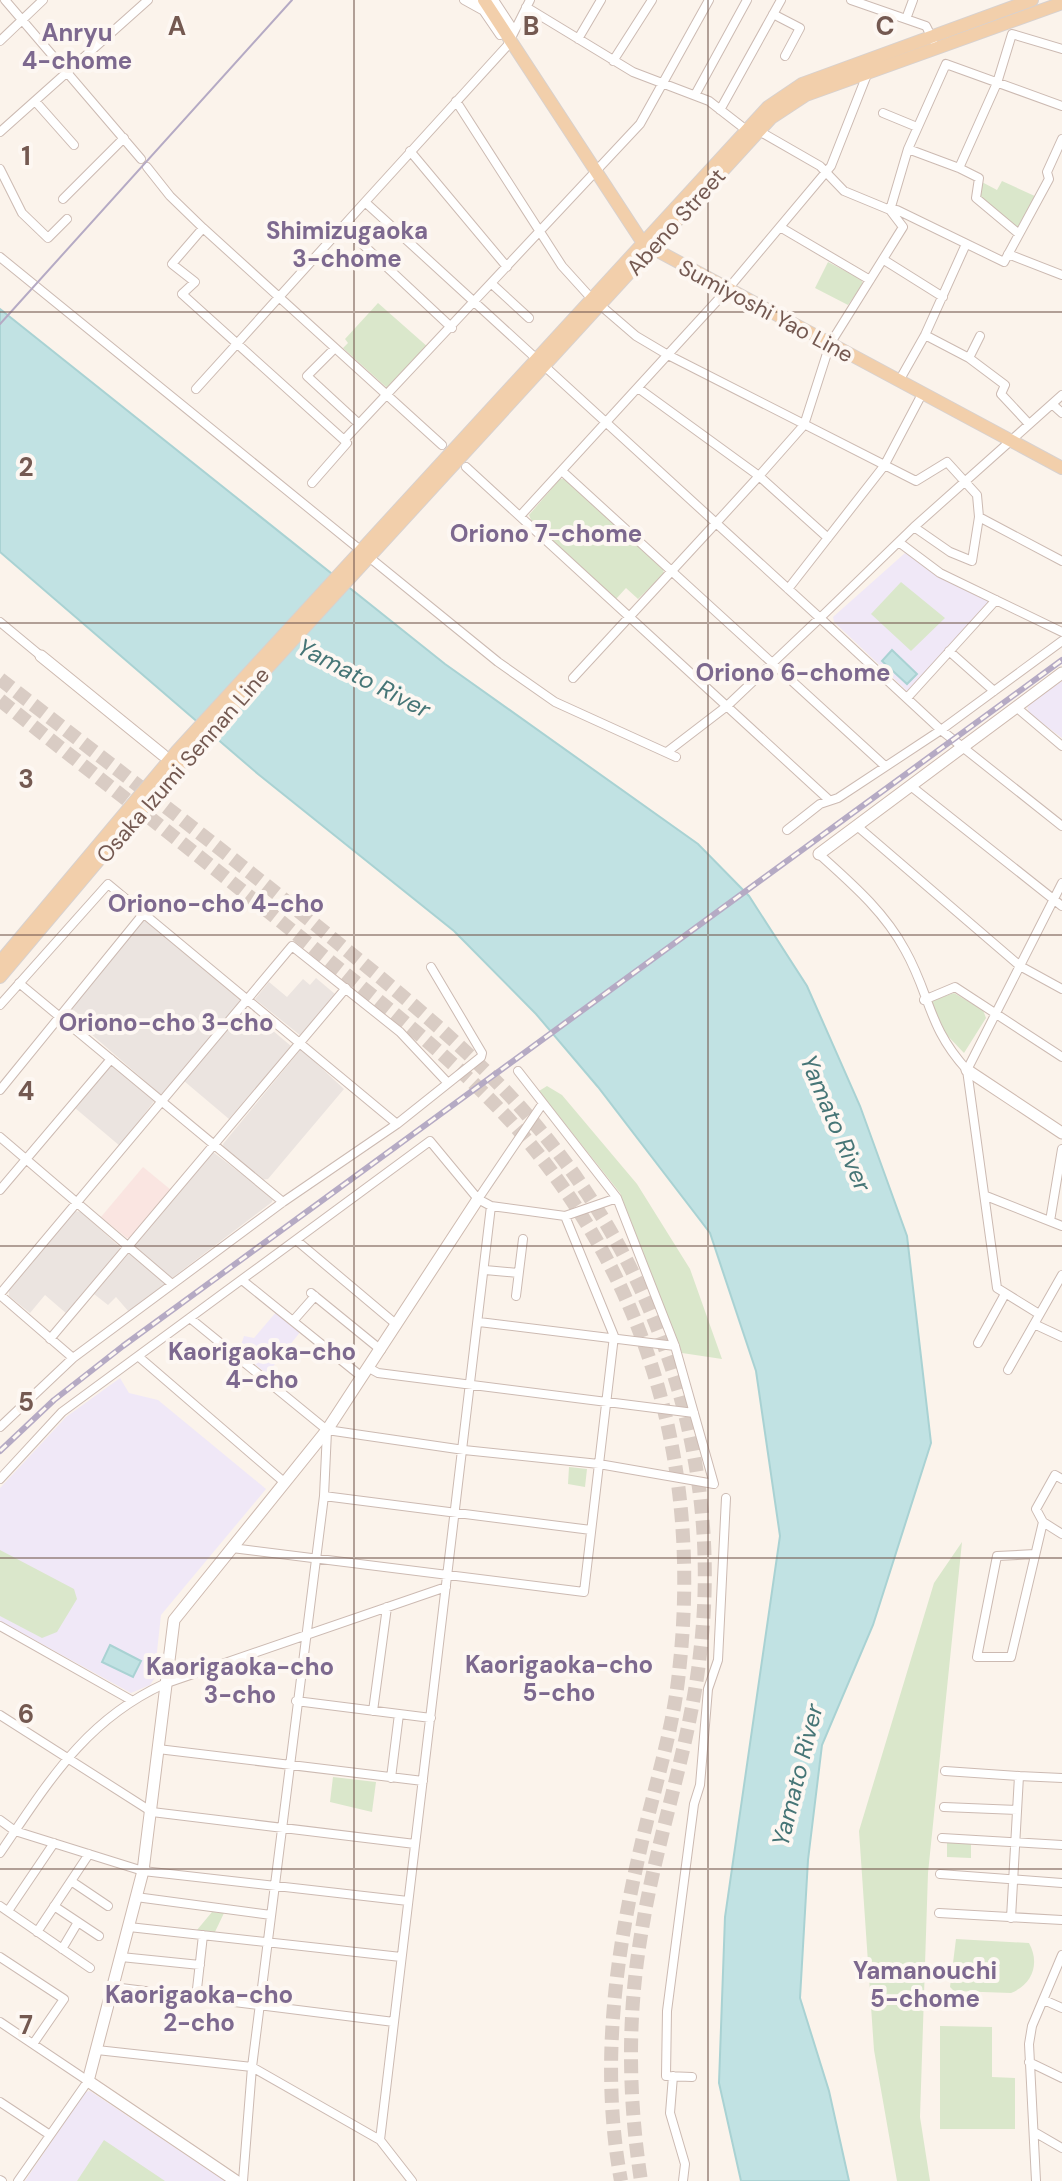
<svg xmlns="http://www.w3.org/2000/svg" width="1062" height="2181" font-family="'DM Sans',sans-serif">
<rect width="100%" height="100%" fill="#fbf3eb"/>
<path fill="#fae5e1" d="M143 1167 171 1190 131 1238H127L101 1217Z"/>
<path fill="#ebe4e0" d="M144 920 242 1002 165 1093 160 1094 67 1013Z
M316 978 335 994 301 1036 255 999 269 982 287 997 303 979 310 985Z
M246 1008 291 1046 229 1119 184 1081Z
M301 1049 344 1089 268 1179 261 1180 224 1150 223 1144Z
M113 1064 155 1100 120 1146 75 1108Z
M213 1152 273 1198 272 1202 172 1278 135 1248V1243Z
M75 1211 81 1212 121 1248 67 1314 45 1295 30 1313 9 1296V1291Z
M130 1252 166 1283 129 1312 116 1297 108 1305 94 1294Z"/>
<path fill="#f0e8f7" d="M905 553 936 574 988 600 989 604 907 691 834 622 833 617Z
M1062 681V738L1029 713 1027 705Z
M277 1311 301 1331 267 1374 239 1351 244 1336 254 1338Z
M120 1378 129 1393 158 1400 266 1489 161 1615 154 1679 150 1685 131 1693 0 1621V1488L66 1417Z
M90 2091 225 2181H25L85 2092Z"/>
<path fill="#dae7cb" d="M980 181 997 190 1002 181 1037 197 1020 231 980 200Z
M828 262 861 279 863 284 848 305 815 288Z
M378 303 429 348 394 386 386 387 343 348 348 343 345 339Z
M560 479H565L663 569 664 574 638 599 626 588 616 599 531 520 529 515Z
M901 582 945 618 911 651 871 614Z
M954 993 983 1010 986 1018 964 1053 942 1030 931 1001Z
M547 1086 562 1095 637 1184 690 1269 722 1359 682 1353 620 1193 539 1091Z
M569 1467 587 1469 585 1487 568 1484Z
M962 1542 928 1873 920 2117 930 2181H897L874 2050 859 1831 934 1583Z
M0 1550 74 1589 77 1599 57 1632 42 1638 0 1616Z
M333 1777 376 1782 372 1812 330 1802Z
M947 1842 971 1843V1858L947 1857Z
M212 1912 224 1913 214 1934 197 1930Z
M956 1939 1029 1943C1040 1963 1033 1984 1011 1993L954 1991 950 1987Z
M940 2026 992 2027V2077L1015 2078V2129H940Z
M104 2140 165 2181H77Z"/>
<path fill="#c1e2e3" stroke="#a9d2d3" stroke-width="2" d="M0 309 445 664 698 844 749 896 807 986 860 1106 907 1236 931 1443 873 1625 822 1745 808 1860 800 1998 829 2091 849 2181H741L719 2083 725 1917 780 1536 756 1371 710 1233 598 1087 536 1014 454 931 258 774 0 552Z
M892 650 917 674 907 684 882 661Z
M110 1645 141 1661 133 1677 102 1662Z"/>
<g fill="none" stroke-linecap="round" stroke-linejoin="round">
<path stroke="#d9ccc4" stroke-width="14" stroke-dasharray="14 7" stroke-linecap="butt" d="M0 679C107 762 216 844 322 930 387 983 454 1036 512 1098 651 1248 725 1449 700 1654 690 1747 657 1836 642 1929 627 2014 628 2096 641 2181
M0 700C105 783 211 865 315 949 383 1005 456 1060 515 1126 650 1281 702 1469 679 1672 673 1731 654 1788 641 1846 615 1957 600 2067 621 2181"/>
<defs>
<path id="street" d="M5 0 141 159
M464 0 482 10
M476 0 500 35
M494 0 513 29
M530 0 507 46 365 202 716 523 759 476 828 538
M851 0 926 26 933 40
M526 7 633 72 709 101 745 129
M773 14 800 28 785 56
M906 19 913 0
M578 39 601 0
M0 41 43 0
M613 61 652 0
M695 95 747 0
M35 101 74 145
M456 101 562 266 591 298
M720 110 781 0
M883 113 917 127
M759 131 820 166 844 191 890 210 908 149 959 168 997 83 1012 34 1062 49
M0 132 148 0
M908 149 946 64 1062 106
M410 151 507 267
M147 167 170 196 203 228 442 445
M959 168 979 178 976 198 1019 234
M0 169 22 213 48 238 67 219
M63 199 124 138
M343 226 452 328
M780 227 870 280
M203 228 172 264 195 282 182 294 344 440
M1008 254 1062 275
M0 257 498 662 555 702 676 757
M884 260 943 297
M492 284 529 318
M600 305 636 336 668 355 916 481 947 462 977 495 979 517 1062 561
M925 335 969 358 1005 385 1001 394 1029 424
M335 348 307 376 359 424
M969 358 980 336
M899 381 925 335 966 244
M638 388 759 476 804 425 830 344 903 227 890 210H897L1004 262 1049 179 1047 172 1062 139
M196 389 365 202
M1052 404 1062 413
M466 467 829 800
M563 472 885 766
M312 483 347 443 344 440 640 124 709 0
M520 516 727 290 831 166 868 72
M914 527 950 552 972 561 979 517
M900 543 940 573 1062 632
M788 589 884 466 922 394
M0 622 41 656
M949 651 994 691
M573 678 716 523 820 618 914 527 1062 395
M907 698 996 600
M1016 707 1062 746
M667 752 727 706 820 618 941 730 1062 826
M912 787 1062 906
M857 826 1020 966 1062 989
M787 830 820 804 838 798 941 730 1062 641
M819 854C851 883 884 911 905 950 931 996 927 1026 967 1070
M19 983 283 1202
M924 1000 955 987 1062 1057
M0 1005 108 884 397 1124
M0 1090 144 913
M0 1137 172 1284
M0 1190 111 1059
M986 1196 1062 1226
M478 1199 543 1103
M565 1216 617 1198
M1050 1221 1062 1149
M296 1240 397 1325
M485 1270 518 1273
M242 1280 362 1377
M311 1293 381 1350
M0 1294 292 946 400 1032 446 1081
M0 1295 73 1358
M516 1296 523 1239
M1039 1314 997 1288 967 1070 1062 883
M191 1319 327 1430 464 1450 599 1464 714 1484 675 1346 617 1198 518 1071
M293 1321 315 1296
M479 1322 675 1346
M1034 1324 1062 1337
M50 1339 346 988
M978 1343 1005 1294
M139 1357 284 1482
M369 1368 378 1373 694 1413
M1008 1370 1062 1275
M0 1427 73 1358 283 1202 397 1124 481 1057 482 1053 431 967
M0 1479 62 1412 430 1141 478 1199 491 1206 565 1216 614 1336 584 1592 232 1548
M324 1496 591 1530
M1043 1522 1036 1509 1055 1475 1062 1479
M1035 1554 997 1556 977 1657H1011L1043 1522 1062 1534
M0 1626 131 1700
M296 1701 431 1718
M373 1711 387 1607
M0 1715 152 1812 415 1844
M158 1749 423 1781
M945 1771 1019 1776
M391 1778 399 1714
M944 1807 1017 1810
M0 1820 15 1831 143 1871 408 1901
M942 1838 1062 1845
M0 1853C48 1783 84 1721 164 1684L446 1587
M940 1874 1062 1883
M71 1881 108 1906
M136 1897 271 1915
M0 1906 90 1968
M54 1906 99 1936
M8 1911 54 1843
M939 1913 1062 1920
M1011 1918 1019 1776 1062 1778
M129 1927 401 1957
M37 1932 89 1854
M62 1949 78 1922
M0 1957 64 1999 33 2044
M121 1957 200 1965
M113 1987 394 2022
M196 1998 203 1935
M1044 2000 1062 2008
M0 2022 88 2081 18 2181
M97 2050 252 2067 380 2140 412 2181
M1029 2062 1062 2078
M673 2076 670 2113 685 2164 683 2181
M692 2077 666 2076 667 2011 694 1804 700 1785 708 1689 718 1660 726 1498
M0 2102 50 2135
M1036 2133 1062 2148
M380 2140 491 1206
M0 2180 2 2181
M243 2181 252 2067 324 1496 327 1431
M1036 2181 1029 2044 1032 2026 1062 1955"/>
<path id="secondary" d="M41 656 163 755
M819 854 1062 673
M967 1070 1062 1133
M236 2181 88 2081 143 1871 174 1620 327 1430 478 1199"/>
<path id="primary" d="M484 0 643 243 1062 468
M0 962 177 751 768 107 802 84 1032 0
M0 977 185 758 771 118 806 95 1062 3"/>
</defs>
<use href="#street" stroke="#ccbab2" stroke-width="10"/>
<use href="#secondary" stroke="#cebab0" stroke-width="13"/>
<use href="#primary" stroke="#d8d1ce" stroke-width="14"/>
<use href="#street" stroke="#fff" stroke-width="8"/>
<use href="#secondary" stroke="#fff" stroke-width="11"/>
<use href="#primary" stroke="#f2cfab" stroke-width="12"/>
<path stroke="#b5aac4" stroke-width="2" d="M0 324 292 0"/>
<defs>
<path id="rail" d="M0 1451 54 1400 123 1346 1062 660"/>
</defs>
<use href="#rail" stroke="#b5aac4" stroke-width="6"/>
<use href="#rail" stroke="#fdf7f2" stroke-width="3" stroke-dasharray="9" stroke-linecap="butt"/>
</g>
<path fill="none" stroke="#745951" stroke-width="2" stroke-opacity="0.55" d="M354 0V2181M708 0V2181M0 312H1062M0 623H1062M0 935H1062M0 1246H1062M0 1558H1062M0 1869H1062"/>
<g text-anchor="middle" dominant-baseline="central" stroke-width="8" stroke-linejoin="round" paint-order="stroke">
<g font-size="22" fill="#745951" stroke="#fdf7f2">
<text transform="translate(676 222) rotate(-48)">Abeno Street</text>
<text transform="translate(766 311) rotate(28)">Sumiyoshi Yao Line</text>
<text transform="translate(183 765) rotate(-49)">Osaka Izumi Sennan Line</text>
</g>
<g font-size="24" font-weight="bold" fill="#7d698f" stroke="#fdf7f2">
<text x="77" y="32">Anryu<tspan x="77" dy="28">4-chome</tspan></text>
<text x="347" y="230">Shimizugaoka<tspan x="347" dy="28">3-chome</tspan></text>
<text x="546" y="533">Oriono 7-chome</text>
<text x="793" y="672">Oriono 6-chome</text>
<text x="216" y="903">Oriono-cho 4-cho</text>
<text x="166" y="1022">Oriono-cho 3-cho</text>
<text x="262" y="1351">Kaorigaoka-cho<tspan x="262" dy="28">4-cho</tspan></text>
<text x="559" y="1664">Kaorigaoka-cho<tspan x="559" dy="28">5-cho</tspan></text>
<text x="240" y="1666">Kaorigaoka-cho<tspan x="240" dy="28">3-cho</tspan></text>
<text x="925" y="1970">Yamanouchi<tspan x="925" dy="28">5-chome</tspan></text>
<text x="199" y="1994">Kaorigaoka-cho<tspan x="199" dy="28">2-cho</tspan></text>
</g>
<g font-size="24" font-style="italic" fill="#467576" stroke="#fdf7f2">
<text transform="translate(364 678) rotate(27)">Yamato River</text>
<text transform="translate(836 1123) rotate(67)">Yamato River</text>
<text transform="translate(797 1775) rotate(-76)">Yamato River</text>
</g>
</g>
<g font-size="26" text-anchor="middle" font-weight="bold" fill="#745951" stroke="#fdf7f2" stroke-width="8" stroke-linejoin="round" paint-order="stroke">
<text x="177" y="35">A</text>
<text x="531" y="35">B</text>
<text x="885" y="35">C</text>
<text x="26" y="165">1</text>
<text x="26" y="476">2</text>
<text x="26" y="788">3</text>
<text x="26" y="1100">4</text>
<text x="26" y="1411">5</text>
<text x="26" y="1723">6</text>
<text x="26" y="2034">7</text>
</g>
</svg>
